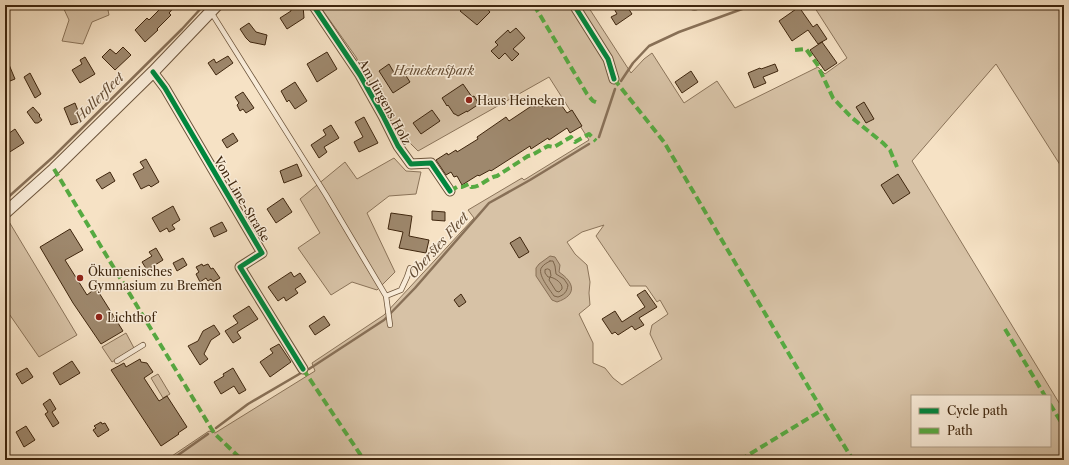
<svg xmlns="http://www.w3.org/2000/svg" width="1069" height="465" font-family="'Libre Caslon Text',serif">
<rect width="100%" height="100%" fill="#f6e2c5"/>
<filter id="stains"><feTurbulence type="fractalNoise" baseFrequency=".005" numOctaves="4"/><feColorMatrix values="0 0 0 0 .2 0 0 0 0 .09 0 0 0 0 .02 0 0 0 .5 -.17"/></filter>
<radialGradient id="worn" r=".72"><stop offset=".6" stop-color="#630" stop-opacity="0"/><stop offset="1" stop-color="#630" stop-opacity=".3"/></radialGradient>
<path fill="#d7c2a6" stroke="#8b745a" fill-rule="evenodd" d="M62 5H107L109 15 92 22 83 44 62 41 69 20Z
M319 5H587L631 73 644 59 652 53 684 103 717 81 735 108 818 67 825 74 847 58 813 5H1064V171L996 64 912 161 1064 411V460H166L209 431 215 433 315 371 312 363 384 315 474 218 468 210 522 178 524 180 589 140 549 77 418 151 395 128 374 93 356 57ZM604 225 596 236 630 286H646L657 302 660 300 668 314 652 325 650 334 662 359 622 385 613 378 605 368 593 363V343L579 314 590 305 589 293 590 282 587 265 575 254 567 242 582 232ZM912 396H1050V446H912Z
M394 158 406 171 421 172 416 194 389 196 367 213 395 272 377 290 352 282 331 295 298 248 320 233 300 199 345 162 357 179Z
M8 220 77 335 39 357 5 308V223Z
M126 333 134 348 112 362 102 347Z
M158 374 170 394 163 398 151 378Z"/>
<path fill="#b8a287" stroke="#887057" d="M550 256 555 257 560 265 559 272C574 282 578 295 557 302L552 300 536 276V268L539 264Z"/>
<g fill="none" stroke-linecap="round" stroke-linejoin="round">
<path stroke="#7c644a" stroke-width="1" d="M550 261H553L555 266 556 274 564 279 568 285C567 292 564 295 558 297L554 296C550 290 536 273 542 267 544 264 547 263 550 261Z
M548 269 550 270 551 276 550 277C555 278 563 283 562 289L559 292 556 291 549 280 550 277H548L545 273V270Z"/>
<path stroke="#887057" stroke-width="2.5" d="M621 81 633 63 649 46 679 32 753 5
M599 137 615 89
M5 200 53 157 182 29 204 5
M309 369 384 320 415 288 489 203 530 180 589 144
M216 428 248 404 301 373
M171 460 208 434"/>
</g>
<path fill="#9e886d" stroke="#3f260e" d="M155 5H176L169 13 171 15 157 29 158 30 145 42 135 30 147 18 149 20 159 10Z
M290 5H303L304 18 287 29 280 18 291 11Z
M466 5 469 7 472 5H484L490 12 477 25 460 11Z
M612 5H626L632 14 616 25 611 17 617 14Z
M799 7 813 27 817 24 827 39 818 44 808 30 792 41 779 21Z
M249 23 256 32 267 35 265 45 250 42 246 38 240 29Z
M516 28 525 38 513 49 519 54 512 61 505 53 499 59 491 51 498 45 495 42 508 30 510 33Z
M822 42 837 63 825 71 810 50Z
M123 47 131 55 115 70 102 57 110 49 116 54Z
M327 52 337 69 317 82 307 64Z
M5 55 15 79 5 83Z
M228 56 233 63 216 75 208 63 214 59 216 63Z
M85 57 95 74 80 83 72 70 82 64 80 60Z
M389 64 396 76 403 71 410 82 393 93 379 71Z
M775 64 778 71 763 77 766 83 754 88 748 73 760 68 761 69Z
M691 71 698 82 682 93 675 82Z
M30 73 41 94 35 98 24 77Z
M295 82 307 101 295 109 289 100 287 102 281 91Z
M463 84 472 97 474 96 479 104 467 112V111L458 116 455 114H454L448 105 447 106 442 98Z
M243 92 254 108 246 113 243 109 240 111 237 105 239 103 235 97Z
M557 99 567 113 572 110 582 126 570 133 567 128 549 140 548 138 531 149 530 146 491 171 490 170 479 176 478 175 462 185 457 176 454 177 451 172 446 175 436 160 447 153 448 155 456 150 457 152 478 139 477 137 506 117 509 121 533 105 534 107 540 103 542 107 552 100 553 101Z
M864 102 874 119 866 123 856 107Z
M75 103 82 121 71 125 64 108Z
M33 107 40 115 39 116 42 120 38 123H35L27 112Z
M432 110 440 121 421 134 413 123Z
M364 117 378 143 359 152 354 142 363 137 355 122Z
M331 125 339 138 324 147 327 152 319 158 311 145 326 135 323 130Z
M15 129 24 143 5 155V136Z
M233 133 238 141 227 148 222 140Z
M146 159 159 182 151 187 149 185 141 189 133 174 144 168 140 162Z
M297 164 302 176 284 183 280 171Z
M110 172 115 181 102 189 96 180Z
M898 174 910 193 893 204 881 185Z
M283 198 292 212 276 223 267 209Z
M173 206 180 220 172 225 175 229 169 232 167 228 160 232 152 218Z
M432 211 445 212V221L432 220Z
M391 213 412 216 409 236 429 240 426 253 399 248 403 232 388 229Z
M222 222 227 231 214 237 210 228Z
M70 229 83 250 65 260 87 295 96 288 123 331 101 344 73 303 40 247Z
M520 237 529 252 519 258 510 243Z
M156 248 163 260 147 270 142 262 152 256 149 252Z
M183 258 187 265 177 271 173 263Z
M202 264 203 266 208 264 211 269 213 268 220 278 213 282 211 279 208 281 206 278 200 282 196 274 199 272 196 267Z
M291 272 294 277 300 273 306 282 295 289 298 293 286 301 284 297 278 301 268 287Z
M645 290 657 307 639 318 644 325 635 330 632 326 618 335 615 332 612 334 602 319 615 311 622 322 645 307 637 295Z
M461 294 466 302 459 307 454 300Z
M249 306 258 319 237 332 241 338 233 343 225 331 238 323 233 316Z
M324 316 330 325 315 335 309 326Z
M214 325 220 334 211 340 204 354 208 359 200 365 188 346 198 341 203 331Z
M279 344 291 362 270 377 260 362 273 353 270 349Z
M140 359 141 362 147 363 153 372 144 378 159 401 167 396 187 427 178 433 179 434 161 446 111 370 124 363 126 367Z
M72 361 80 373 60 385 53 373Z
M27 368 33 377 22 384 16 374Z
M233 368 246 390 239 394 234 386 221 394 214 382 224 376 223 374Z
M50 399 56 409 52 412 59 423 53 427 45 414 48 412 43 404Z
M101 422 102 424 105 423 109 430 98 437 93 430 96 428 94 426Z
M26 426 35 440 24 447 16 432Z"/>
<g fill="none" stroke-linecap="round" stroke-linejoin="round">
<defs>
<path id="service" d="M211 12 326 195 386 296 401 290 407 277 410 268
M386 296 390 325
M117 361 143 345"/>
<path id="minor" d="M313 5 360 75 383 116 398 146 411 164 431 163 450 191
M574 5 608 59 614 79
M694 5H695
M153 72 165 88 262 253 240 267 303 369"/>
<path id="tertiary" d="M5 213 54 169 153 72 217 5"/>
</defs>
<use href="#service" stroke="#6d553c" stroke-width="6"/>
<use href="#minor" stroke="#6d553c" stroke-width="11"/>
<use href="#tertiary" stroke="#6d553c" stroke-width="13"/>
<use href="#service" stroke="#f9ecd9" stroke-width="4.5"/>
<use href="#minor" stroke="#f9ecd9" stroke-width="9"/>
<use href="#tertiary" stroke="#f9ecd9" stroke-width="11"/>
<path stroke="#56aa41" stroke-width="4" stroke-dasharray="8 4" stroke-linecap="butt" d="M534 5 587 94 593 101 598 103
M795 50 806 49 817 64 833 98 851 117 883 143 890 150 897 167
M614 79 664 142 822 410 853 460
M54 169 211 428 215 434 242 460
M450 191 457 187H462L469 184 471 187C480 188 488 177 497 176L528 156 532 155 548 146 554 147 571 137 575 142 589 134 596 141
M1005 329 1045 396
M303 369 364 460
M1050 404 1064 427
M740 460 822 410"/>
<defs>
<path id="cycleway" d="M313 5 360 75 383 116 398 146 411 164 431 163 450 191
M574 5 608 59 614 79
M153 72 165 88 262 253 240 267 303 369"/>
</defs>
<use href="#cycleway" stroke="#f9ecd9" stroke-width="8"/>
<use href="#cycleway" stroke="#00873e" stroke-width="5"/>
</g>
<g fill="#8f2418" stroke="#f9ecd9" stroke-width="1.5">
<circle cx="469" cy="100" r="4"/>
<circle cx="80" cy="278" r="4"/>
<circle cx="99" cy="317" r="4"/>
</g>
<g text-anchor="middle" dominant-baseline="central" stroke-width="3" stroke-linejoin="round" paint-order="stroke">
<g font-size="12" font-style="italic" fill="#654d34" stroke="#f9ecd9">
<text x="434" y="70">Heinekenspark</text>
</g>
<g font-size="12" fill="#3f260e" stroke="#f9ecd9" text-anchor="start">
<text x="477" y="100">Haus Heineken</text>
<text x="88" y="271">Ökumenisches<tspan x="88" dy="14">Gymnasium zu Bremen</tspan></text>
<text x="107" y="317">Lichthof</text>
</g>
<g font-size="12" fill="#3f260e" stroke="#f9ecd9">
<text transform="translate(385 102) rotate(61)">Am Jürgens Holz</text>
<text transform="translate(242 199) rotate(59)">Von-Line-Straße</text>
</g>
<g font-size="13" font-style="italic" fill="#634b32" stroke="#f9ecd9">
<text transform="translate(99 97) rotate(-45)">Hollerfleet</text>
<text transform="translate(438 245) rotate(-48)">Oberstes Fleet</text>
</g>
</g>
<rect width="1069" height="465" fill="none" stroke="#f6e2c5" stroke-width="20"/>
<rect x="6" y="6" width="1057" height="453" fill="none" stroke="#3f260e" stroke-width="2"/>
<rect x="10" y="10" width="1049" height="445" fill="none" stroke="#3f260e"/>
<rect x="911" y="395" width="140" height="52" fill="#f9ecd9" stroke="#af9d88"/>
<rect x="919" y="408" width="20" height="6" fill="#00873e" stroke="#af9d88"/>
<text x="947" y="415" font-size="12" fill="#3f260e">Cycle path</text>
<rect x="919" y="428" width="20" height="6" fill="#56aa41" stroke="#af9d88"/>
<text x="947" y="435" font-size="12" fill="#3f260e">Path</text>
<rect width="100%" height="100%" filter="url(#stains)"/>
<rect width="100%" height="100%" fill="url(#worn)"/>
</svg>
